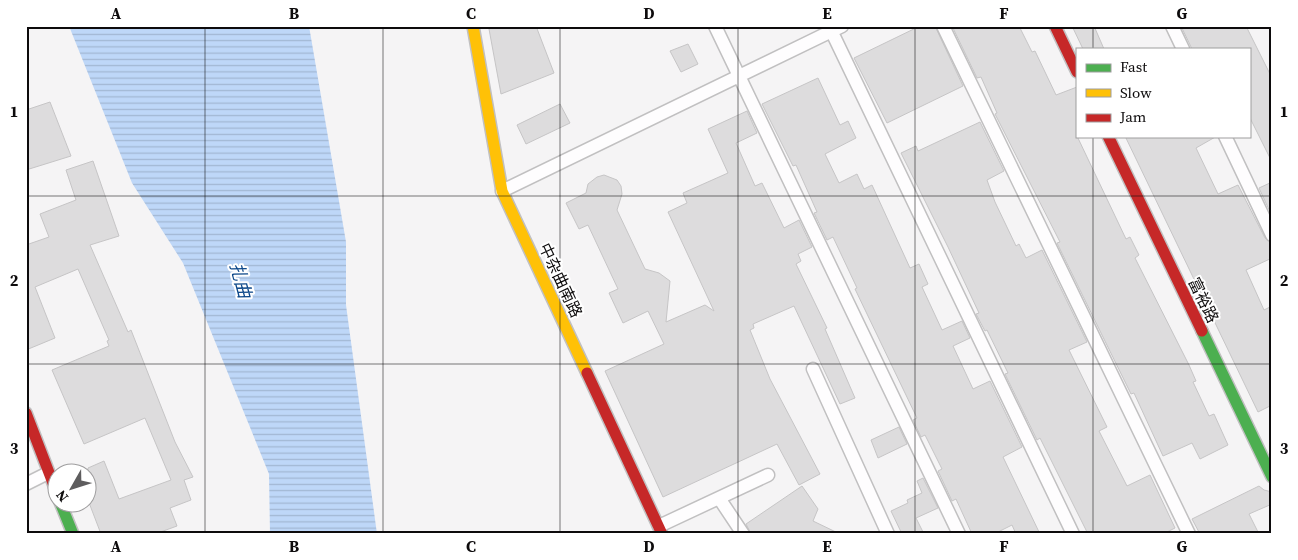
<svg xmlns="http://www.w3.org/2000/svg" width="1298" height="560" font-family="'Source Serif 4','Noto Sans SC',serif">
<defs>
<pattern id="water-rules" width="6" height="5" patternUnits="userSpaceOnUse" patternTransform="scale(1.25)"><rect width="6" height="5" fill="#bed7f8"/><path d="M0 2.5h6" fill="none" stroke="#a2b7d3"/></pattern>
</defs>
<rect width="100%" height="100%" fill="#f5f4f5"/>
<path fill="url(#water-rules)" d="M69 26H309L346 242V305L377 534H270L269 474 183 263 132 183Z"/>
<path fill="#dddcdd" stroke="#c6c5c6" d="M495 26H536L554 73 501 94 489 29Z
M920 26H935L963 86 887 123 854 58Z
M952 26H1019L1032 52 1035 51 1056 95 1077 87V136L1126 239 1130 237 1139 255 1135 258 1189 365 1196 381 1193 382 1209 416 1214 414 1228 445 1200 459 1192 443 1163 456 1134 393 1131 394 1102 335 1057 243 1060 242 995 114 997 113 981 77 977 78Z
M1072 26H1094L1104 49H1083Z
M1181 26H1246L1272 78V162L1249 116V49H1192Z
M688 44 698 64 681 72 670 51Z
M818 78 840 125 848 121 856 138 825 154 839 183 857 174 864 189 872 185 910 268 919 264 928 284 922 287 942 330 962 321 970 338 953 346 973 389 990 381 1022 447 1003 457 1040 534H1016L1012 525 994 534H972L956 499 952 501 938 471 942 469 925 435 921 437 913 420 917 418 855 289 857 288 833 237 827 240 814 213 817 212 796 165 793 166 762 104Z
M50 102 71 156 26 170V110Z
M560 104 570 123 526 144 517 125Z
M747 111 757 133 736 143 755 186 762 183 784 228 799 220 812 247 798 254 801 261 796 264 827 328 825 329 855 398 840 404 794 306 753 324 754 328 750 330 770 379 820 474 799 485 777 444 663 497 605 371 664 344 648 311 623 323 609 293 618 289 588 225 579 229 566 203 586 193 588 184 597 177 604 175 617 180 621 186 622 194 617 210 645 269 659 273 670 281 666 322 705 305 714 311 668 212 687 203 683 193 728 173 708 129Z
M980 122 1004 171 987 180 995 202 1016 246 1019 244 1026 258 1042 250 1087 342 1069 350 1107 427 1099 431 1127 486 1150 475 1175 528 1163 534H1088L1040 438 1037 440 1005 374 1008 373 987 330 985 331 976 314 979 313 948 247 901 153 916 146 918 151Z
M1125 136H1217L1196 148 1218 194 1238 185 1265 238 1272 243V258L1246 270 1264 310 1272 306V405L1258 412Z
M93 161 119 236 90 245 128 332 131 330 175 442 193 477 184 480 191 500 170 508 177 526 155 534H101L88 500V468L104 461 119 499 171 480 145 418 84 444 52 370 109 346 107 341 109 340 78 269 35 287 55 338 26 350V245L49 237 40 214 76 200 66 170Z
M1272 182V216L1259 188Z
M899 427 907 444 878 458 871 440Z
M923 478 938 508 916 518 924 534H902L891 511 908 503 907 500 922 493 917 481Z
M802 486 818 509 813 521 840 534H751L746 524Z
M1259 486 1264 490 1272 492V504L1249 514 1259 534H1200L1192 519Z"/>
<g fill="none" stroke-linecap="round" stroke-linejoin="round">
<defs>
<path id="lane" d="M715 26 959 534
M829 26 1073 534
M943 26 1189 534
M1172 26 1183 49
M1225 136 1272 235
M502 191 842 26
M813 369 888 534
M26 484 48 473
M719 498 743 534
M659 526 768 475"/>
<path id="fast" d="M1202 331 1272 477
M60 502 73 534"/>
<path id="slow" d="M473 26 502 191 587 373"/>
<path id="jam" d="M1055 26 1077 72
M1108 136 1202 331
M587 373 662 534
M26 413 58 496"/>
</defs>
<use href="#lane" stroke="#c1c0c1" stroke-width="15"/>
<use href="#fast" stroke="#c1c0c1" stroke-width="14"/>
<use href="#slow" stroke="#c1c0c1" stroke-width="14"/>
<use href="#jam" stroke="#c1c0c1" stroke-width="14"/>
<use href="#lane" stroke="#fefdfe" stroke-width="12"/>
<use href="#fast" stroke="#4caf50" stroke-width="11"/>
<use href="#slow" stroke="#ffc107" stroke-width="11"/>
<use href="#jam" stroke="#c62828" stroke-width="11"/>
</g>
<path fill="none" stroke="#0d0b0c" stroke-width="1" stroke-opacity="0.55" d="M205 26V534M383 26V534M560 26V534M738 26V534M915 26V534M1093 26V49M1093 136V534M26 196H1272M26 364H1272"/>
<g text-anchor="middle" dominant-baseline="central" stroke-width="4" stroke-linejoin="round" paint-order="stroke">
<g font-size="16" fill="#0d0b0c" stroke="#fff">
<text transform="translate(561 280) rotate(65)">中杂曲南路</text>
<text transform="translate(1204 300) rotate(64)">富裕路</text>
</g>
<g font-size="18" font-style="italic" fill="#0c4789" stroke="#fff">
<text transform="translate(241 280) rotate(75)">扎曲</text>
</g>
</g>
<rect width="1298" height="560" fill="none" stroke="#ffffff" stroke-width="55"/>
<rect x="1076" y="48" width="175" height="90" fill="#ffffff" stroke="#9e9d9e"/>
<rect x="1086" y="64" width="25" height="8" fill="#4caf50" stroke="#9e9d9e"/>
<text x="1120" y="72" font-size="15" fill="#0d0b0c">Fast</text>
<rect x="1086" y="89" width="25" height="8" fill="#ffc107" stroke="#9e9d9e"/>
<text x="1120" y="98" font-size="15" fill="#0d0b0c">Slow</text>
<rect x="1086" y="114" width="25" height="8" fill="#c62828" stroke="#9e9d9e"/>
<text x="1120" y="122" font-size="15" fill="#0d0b0c">Jam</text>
<g transform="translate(72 488) rotate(231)"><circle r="24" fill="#ffffff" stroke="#9e9d9e"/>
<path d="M0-4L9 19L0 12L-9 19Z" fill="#5e5d5e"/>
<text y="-8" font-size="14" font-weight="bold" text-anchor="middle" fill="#0d0b0c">N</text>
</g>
<rect x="28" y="28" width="1242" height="504" fill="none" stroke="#0d0b0c" stroke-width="2"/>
<g font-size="16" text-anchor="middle" font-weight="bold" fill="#0d0b0c">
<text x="116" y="19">A</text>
<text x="294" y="19">B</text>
<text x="471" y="19">C</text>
<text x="649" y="19">D</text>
<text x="827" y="19">E</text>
<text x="1004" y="19">F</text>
<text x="1182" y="19">G</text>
<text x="14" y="117">1</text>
<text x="1284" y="117">1</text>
<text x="14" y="286">2</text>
<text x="1284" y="286">2</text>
<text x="14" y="454">3</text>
<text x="1284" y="454">3</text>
<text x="116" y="552">A</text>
<text x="294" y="552">B</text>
<text x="471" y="552">C</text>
<text x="649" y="552">D</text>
<text x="827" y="552">E</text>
<text x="1004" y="552">F</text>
<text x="1182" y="552">G</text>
</g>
</svg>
